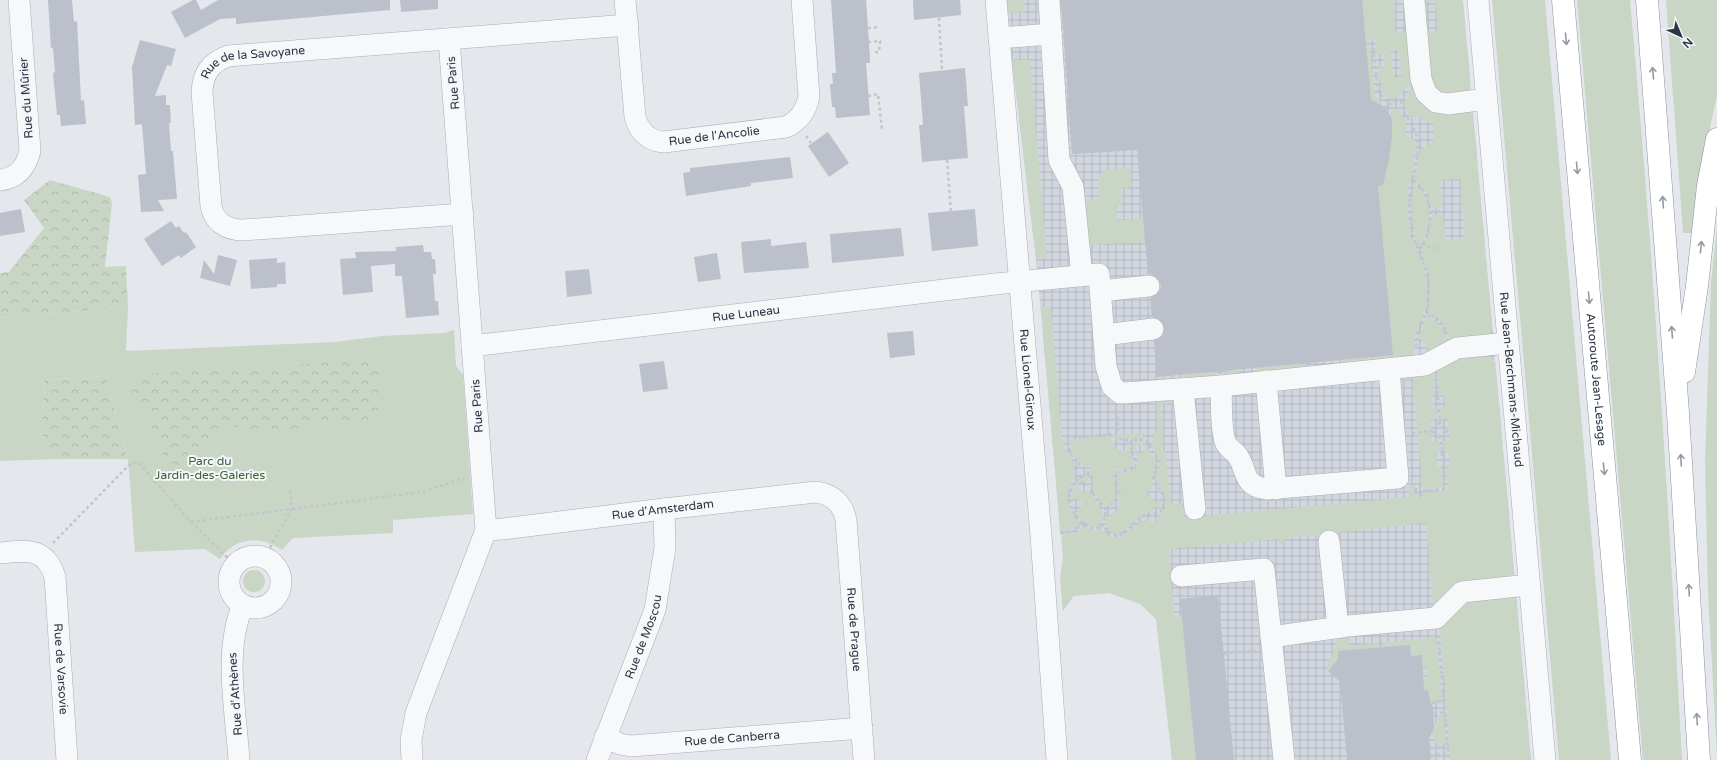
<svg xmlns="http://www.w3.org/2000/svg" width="1717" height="760" font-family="'Varela Round',sans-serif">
<defs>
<pattern id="industrial-grid" width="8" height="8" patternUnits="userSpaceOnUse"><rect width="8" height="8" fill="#d2d6de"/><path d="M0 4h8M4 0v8" fill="none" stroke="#b4b8c0"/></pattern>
<pattern id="forest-crowns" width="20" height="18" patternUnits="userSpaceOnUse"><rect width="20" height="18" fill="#c9d6c5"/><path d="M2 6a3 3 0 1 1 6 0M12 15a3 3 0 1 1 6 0" fill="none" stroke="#adb8ab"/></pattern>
</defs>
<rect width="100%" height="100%" fill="#e4e7ec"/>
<path fill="url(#industrial-grid)" d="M1007 0H1463L1531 760H1172L1155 553 1063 557 1036 259 1012 60Z"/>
<path fill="#c9d6c5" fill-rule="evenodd" d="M1007 0H1024L1025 8 1022 12 1008 13Z
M1362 0H1393L1396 33 1406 32 1413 83C1406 86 1405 91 1399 96 1380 109 1379 74 1378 64H1380V68H1385L1384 54 1379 55 1377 59 1376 40 1365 41ZM1398 49 1402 77 1394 78 1390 50Z
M1424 0H1463L1470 90 1468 94 1446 96 1440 93 1430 81ZM1435 1 1438 31 1428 32 1426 2Z
M1492 0H1545L1611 760H1559Z
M1577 0H1630C1653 253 1669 506 1682 760H1643Z
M1666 0H1717V96L1704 154 1695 233H1683Z
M1366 46H1370L1375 96 1380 99 1381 104 1371 102Z
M1012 60H1030L1047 258 1036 259Z
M1413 88 1470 112 1473 117 1492 326 1490 332 1486 335 1451 340 1441 321 1428 311 1430 278 1421 251 1429 233 1432 215 1443 214 1446 240 1465 238 1460 178 1440 181 1442 206 1432 208 1427 192 1415 179 1420 149H1423L1424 146 1426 147 1434 139 1433 121H1426L1417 117 1412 118C1403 108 1403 98 1413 88Z
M1395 108 1399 110 1407 122 1404 129 1407 137 1416 141 1413 170 1408 189V214L1410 234 1423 265 1427 284 1425 309 1414 337V354L1411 357 1342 365V360L1393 355 1378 186 1383 185 1388 164 1387 144H1391V112Z
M1130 168 1132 187 1120 189 1122 204 1116 205 1117 220 1143 219 1145 242 1088 245 1083 201 1099 199 1098 175 1103 174V170Z
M1414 183C1433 199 1433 227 1419 247 1411 226 1410 205 1414 183Z
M1717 227V756L1708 592 1705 463 1711 282Z
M128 307 126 351 335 342 382 336 444 333 454 330 456 366 463 375 473 514 393 520V533L293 538 282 550C261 535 235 537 220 559L205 549 135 552 128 459 105 376 45 380 42 432 46 447 58 459 0 461V318Z
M1041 307H1051L1062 439 1067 441 1063 444 1064 449H1066L1075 465 1073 472 1076 477C1061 496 1068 506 1079 523L1075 528 1060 531Z
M1427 314 1443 329 1447 341 1429 351 1425 341 1418 339Z
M1484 356 1492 358 1496 372 1514 574 1512 576 1460 582 1436 606 1433 605 1426 523 1285 538 1283 545 1279 544V539L1169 549 1174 617 1182 616 1196 760H1172L1156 619 1140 604 1109 593 1074 596 1063 611 1060 578 1063 557 1062 539 1065 533 1077 532 1085 527 1096 531 1102 530 1109 536 1120 538 1145 519 1150 522H1155L1160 518 1159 514C1174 504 1161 491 1159 481L1155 480 1160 462V458L1152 446 1154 431H1159L1156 404 1159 401 1173 399V403L1160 405 1164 442 1160 445 1162 451H1165L1171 505 1183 503 1184 518 1409 497V487L1417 484 1413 489 1414 495 1420 498 1426 493 1448 490 1446 465H1450L1449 453H1445L1443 441 1450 440 1448 419H1441L1440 407 1445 406 1443 394 1439 395 1437 371 1455 358Z
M1301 364V369L1256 373V368Z
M1227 370H1238V374L1185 379 1184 374 1213 372V375L1227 374Z
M1433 373 1435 395 1431 396 1432 408 1436 407 1437 419 1430 420 1432 442H1439L1440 453 1436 454 1437 466H1441L1443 487 1426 489 1422 485 1413 379 1400 380 1399 377Z
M1146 432 1142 437 1129 439 1113 438 1111 440 1118 452 1129 450 1134 463 1131 467C1127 469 1123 468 1119 469 1104 475 1125 493 1109 505L1102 504 1092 489 1093 478 1090 471 1091 466 1089 465 1085 467C1074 460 1070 452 1070 440Z
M1138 441 1143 442 1142 445 1136 446V453H1143L1146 444 1149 452 1156 460 1151 482 1154 486 1147 493 1148 496 1157 503 1162 501 1160 508 1154 507 1152 511C1137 514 1126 535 1114 533 1107 530 1105 524 1106 516H1111L1122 504 1117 501 1120 492 1116 477C1123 470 1131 474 1138 466 1139 457 1133 452 1132 444Z
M1088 475 1089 481 1078 483 1079 490 1083 492 1089 490 1103 512 1101 524 1096 527C1087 524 1080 520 1075 513L1083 504 1081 501 1072 499C1071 489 1077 478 1088 475Z
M243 581a11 11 0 1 1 22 0a11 11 0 1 1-22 0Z
M1514 596 1516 598 1531 760H1451L1440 629 1466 601Z
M1348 635 1349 646 1378 643V648L1338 651V659L1328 671 1327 667 1337 641Z
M1436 637 1442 700 1431 701 1428 690H1424L1423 679 1427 678 1426 667H1422L1421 655 1411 656 1410 645 1384 647 1383 643Z
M1437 715H1444L1446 744 1437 745 1432 734 1434 723 1438 721Z"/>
<path fill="url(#forest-crowns)" d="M50 180 110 197 112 203 105 267 126 266 128 307 0 318V273L9 272 44 228 24 200Z
M375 360C379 371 386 391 382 402 378 416 360 426 347 427 337 428 326 421 316 422 310 423 304 430 298 432 276 440 253 431 232 426L212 439 186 466H174L159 450 150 420 128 393V375Z
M105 376 128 459H58L46 447 42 432 45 380Z"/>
<path fill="#bbc0ca" d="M48 0H72L74 22 77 21 81 101 84 100 86 124 61 126 60 115H57L53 73 55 72 53 48H51Z
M193 0H196L201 10 218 0H390V10L236 24V18L220 19 185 38 171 12Z
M400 0H438V9L401 12Z
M831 0H866L870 57V63H866L870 115 836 118 835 107H832L830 84H833L832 73H836Z
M913 0H960L961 15 914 20Z
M1061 0H1362L1371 100 1385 107 1392 119V135L1389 159 1383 185 1378 186 1393 355 1157 377 1154 341 1160 338 1164 334 1165 328 1162 322 1157 318 1152 317 1150 298 1156 295 1160 291 1161 285 1158 279 1154 275 1148 274 1137 150 1072 154Z
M140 40 176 49 171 66 167 65 155 96 166 95V105H170L171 123H169L171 151H173L177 199 158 200 164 211 141 212 138 175 146 174 142 124 135 125 132 67Z
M965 68 968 106H964L968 158 922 162 919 125H923L919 73Z
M828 132 849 163 829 177 808 146Z
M790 157 793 178 751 183V186L686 196 683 173 690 172V168Z
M21 209 25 232 0 236V213Z
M975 209 978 246 932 251 928 213Z
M171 221 176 228 179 226 184 233 186 232 196 247 181 258 179 255 162 266 144 239Z
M901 228 904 256 832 263 830 234Z
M771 239V246L806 242 809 268 744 273 741 242Z
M423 245 424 252H431L432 259H435L436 274H433L435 301H438L439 315 406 318 402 276H395V264L371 266 373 292 343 295 340 259 356 258 355 252 396 251V247Z
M717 253 721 279 698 282 694 257Z
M218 255 237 260 230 286 200 278 204 260 214 274Z
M277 258V263L285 262 286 284H277V287L251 289 249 260Z
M589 269 592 294 567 297 565 271Z
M913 331 915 355 890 358 887 333Z
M664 361 668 389 643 392 639 364Z
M1218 595 1234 760H1196L1180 599Z
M1410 645 1411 656 1422 655 1424 690H1427L1433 708 1434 728 1429 739 1431 760H1347L1340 682 1328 671 1338 659V651Z"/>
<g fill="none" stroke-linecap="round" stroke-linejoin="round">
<defs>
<g id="minor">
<path id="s1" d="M625 0 635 117C639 132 649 141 664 142L786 127C799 121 806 111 809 97L802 0"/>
<path id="s2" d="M996 0 1041 536 1057 760"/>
<path d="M1049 0 1059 160 1073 187 1082 276"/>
<path d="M1414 0 1421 79 1426 93 1436 102 1448 104 1486 99"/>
<path id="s3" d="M1478 0 1545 760"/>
<path d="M999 38 1051 34"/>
<path d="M0 180C18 178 26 167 30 151L19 0"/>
<path id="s4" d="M463 214 243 230C227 230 214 222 211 206L202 92C203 73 210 63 228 56L628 25"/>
<path d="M1100 291 1149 286"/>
<path d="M1104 335 1153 329"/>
<path id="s5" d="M472 346 995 284 1099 274 1106 366 1112 386 1120 393H1124L1221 386C1222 403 1220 424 1225 441 1227 448 1233 450 1237 455 1248 469 1241 486 1267 489L1398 478 1389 369"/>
<path d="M1266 381 1276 489"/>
<path d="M1221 386 1425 365 1457 348 1508 343"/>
<path d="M1183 389 1195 509"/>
<path id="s6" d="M486 530 503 529 664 509 816 492C833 494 843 505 846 520L864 760"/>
<path d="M1329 541 1338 627"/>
<path id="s7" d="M0 553C26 550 46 547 55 577L67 760"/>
<circle cx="255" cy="582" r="26"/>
<path d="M1181 576 1264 569 1284 760"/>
<path d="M1271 637 1348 626 1436 618 1462 592 1529 585"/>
<path id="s8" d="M605 737 620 744 631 746 862 728"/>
<path d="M239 760C236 711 223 651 243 605"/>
<path d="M412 760 411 740 416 713 486 530 449 39"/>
<path id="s9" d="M597 760 655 610 665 548 664 509"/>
</g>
<g id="highway">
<path id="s10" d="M1563 0 1630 760"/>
<path d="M1647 0 1678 413 1699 760"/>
<path d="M1684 372 1697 286 1708 186 1717 139"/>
</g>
</defs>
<use href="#minor" stroke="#a9aeb7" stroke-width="22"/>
<use href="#highway" stroke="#8b94a3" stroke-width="23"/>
<path stroke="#c2c5cb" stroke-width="2.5" stroke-dasharray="3 3" stroke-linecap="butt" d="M939 18 942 70
M868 28 879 27
M868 42 880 41 879 52H875
M1366 44 1373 43 1378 92 1389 104 1401 101 1406 92
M868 96 878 94 882 129
M1401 101C1402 116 1415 124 1417 139 1421 163 1408 185 1409 208 1410 219 1411 230 1415 241 1420 256 1428 269 1429 285 1429 292 1429 302 1427 309 1423 323 1415 334 1416 349
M1385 108 1389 104
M806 136 811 143
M947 160 951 211
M1413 181C1437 196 1433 230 1419 251
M1431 212 1443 211
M1423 243 1430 248H1436
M1426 312 1440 321 1447 334
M1436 379 1440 422 1447 431 1441 439 1433 431 1440 422
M1412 433 1433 431
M1119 439 1131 441
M1089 473C1046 489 1085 542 1103 525L1106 510 1117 498 1115 476C1121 468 1131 473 1136 465 1137 456 1129 451 1131 441L1139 439 1149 442 1151 449 1159 460 1153 478 1163 495V509C1157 515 1150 513 1143 516 1130 523 1126 540 1109 534L1103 525
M1080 476 1082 483
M1415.5 491a4.5 4.5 0 1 1 9 0a4.5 4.5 0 1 1-9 0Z
M1118 491H1125
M1424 491 1445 489 1441 439
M1106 510 1092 492 1091 476C1079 458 1070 467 1068 438L1118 434 1117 409
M191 522 422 492 464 478
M1060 533 1074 531 1083 523
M53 543 129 465 138 462 191 522 235 565
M264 558 292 509 290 488
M1438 635 1449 760
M1380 640 1381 648
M1224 654 1255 650
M1432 703 1444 701
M1434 714 1445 712
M1430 748 1448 746
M1431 756 1449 753"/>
<use href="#minor" stroke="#f7f8fa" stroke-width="21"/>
<use href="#highway" stroke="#fff" stroke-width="22"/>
</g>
<defs><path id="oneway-shaft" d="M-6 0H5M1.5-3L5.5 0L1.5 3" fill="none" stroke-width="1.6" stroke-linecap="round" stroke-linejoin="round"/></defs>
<g stroke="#959aa2">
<use href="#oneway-shaft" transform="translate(1566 39) rotate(85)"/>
<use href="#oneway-shaft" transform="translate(1653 73) rotate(-95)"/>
<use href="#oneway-shaft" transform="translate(1577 168) rotate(85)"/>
<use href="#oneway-shaft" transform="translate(1663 202) rotate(-94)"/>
<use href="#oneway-shaft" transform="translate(1701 247) rotate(-84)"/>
<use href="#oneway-shaft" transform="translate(1589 298) rotate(85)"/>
<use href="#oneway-shaft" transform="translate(1672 332) rotate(-94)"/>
<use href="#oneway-shaft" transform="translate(1681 460) rotate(-93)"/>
<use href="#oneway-shaft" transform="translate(1604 469) rotate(84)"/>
<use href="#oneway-shaft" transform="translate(1689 590) rotate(-93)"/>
<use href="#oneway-shaft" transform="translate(1697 719) rotate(-93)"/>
</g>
<g text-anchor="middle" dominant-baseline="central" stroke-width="4" stroke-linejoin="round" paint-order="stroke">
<g font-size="12" fill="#2b3445" stroke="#f4f6f9">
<text stroke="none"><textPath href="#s4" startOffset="448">Rue de la Savoyane</textPath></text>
<text transform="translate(453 83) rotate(-95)">Rue Paris</text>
<text transform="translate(26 98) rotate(-94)">Rue du Mûrier</text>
<text stroke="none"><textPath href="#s1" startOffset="209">Rue de l'Ancolie</textPath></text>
<text stroke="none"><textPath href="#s5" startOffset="276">Rue Luneau</textPath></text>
<text stroke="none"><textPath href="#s2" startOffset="381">Rue Lionel-Giroux</textPath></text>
<text stroke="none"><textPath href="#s3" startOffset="381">Rue Jean-Berchmans-Michaud</textPath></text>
<text stroke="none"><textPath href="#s10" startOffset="381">Autoroute Jean-Lesage</textPath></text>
<text transform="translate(477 406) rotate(-94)">Rue Paris</text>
<text stroke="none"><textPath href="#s6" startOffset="178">Rue d'Amsterdam</textPath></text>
<text stroke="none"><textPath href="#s6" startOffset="486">Rue de Prague</textPath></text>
<text stroke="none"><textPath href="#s9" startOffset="132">Rue de Moscou</textPath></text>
<text stroke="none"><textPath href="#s7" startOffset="160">Rue de Varsovie</textPath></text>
<text transform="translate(235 694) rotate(-94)">Rue d'Athènes</text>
<text stroke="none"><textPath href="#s8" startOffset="129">Rue de Canberra</textPath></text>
</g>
<g font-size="12" fill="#3f6138" stroke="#f4f6f9">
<text x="210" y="461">Parc du<tspan x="210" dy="14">Jardin-des-Galeries</tspan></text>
</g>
</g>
<g transform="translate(1681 36) rotate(136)" stroke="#f4f6f9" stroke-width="3" paint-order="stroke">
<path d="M0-3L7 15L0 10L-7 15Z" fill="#2b3445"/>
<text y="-6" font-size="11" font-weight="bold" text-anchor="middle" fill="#2b3445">N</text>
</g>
</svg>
